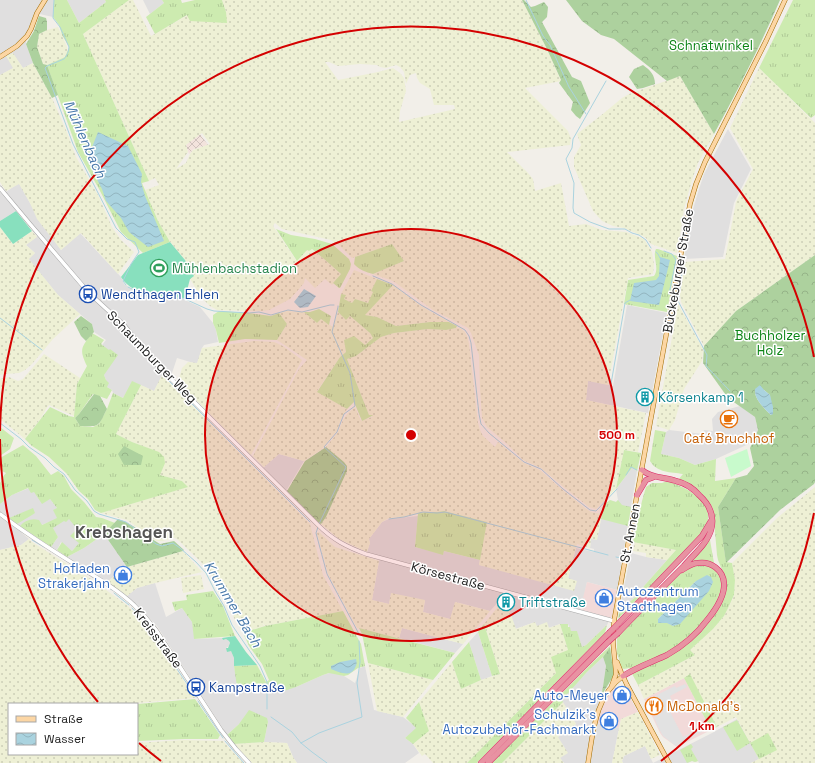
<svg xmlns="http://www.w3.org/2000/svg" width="815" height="763" font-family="'Space Grotesk',sans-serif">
<defs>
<pattern id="military-cross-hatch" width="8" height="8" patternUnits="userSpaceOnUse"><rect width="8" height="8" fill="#f3e3dd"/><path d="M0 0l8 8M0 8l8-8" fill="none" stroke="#d0c2bd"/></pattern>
<pattern id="farmland-dots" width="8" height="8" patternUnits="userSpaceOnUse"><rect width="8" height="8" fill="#eef0d5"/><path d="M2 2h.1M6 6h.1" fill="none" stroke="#ccceb7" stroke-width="1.8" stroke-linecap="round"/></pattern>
<pattern id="grass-tufts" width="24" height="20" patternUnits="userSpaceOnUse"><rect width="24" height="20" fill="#cdebb0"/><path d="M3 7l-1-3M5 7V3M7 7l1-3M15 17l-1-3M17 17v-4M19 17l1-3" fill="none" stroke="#b0c997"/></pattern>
<pattern id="forest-crowns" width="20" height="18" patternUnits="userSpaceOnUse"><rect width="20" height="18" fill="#add19e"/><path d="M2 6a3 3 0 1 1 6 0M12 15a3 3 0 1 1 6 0" fill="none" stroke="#95b388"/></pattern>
<pattern id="water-waves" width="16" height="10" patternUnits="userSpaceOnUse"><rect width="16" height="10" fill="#aad3df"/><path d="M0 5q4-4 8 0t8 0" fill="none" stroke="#92b5bf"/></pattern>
</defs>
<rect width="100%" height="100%" fill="#f2efe9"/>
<path fill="#e0dfdf" d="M0 0H54L53 17 35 13 26 35V44L33 63 23 68 12 53 14 68 0 75Z
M67 0H105L106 2 79 23Z
M143 0H162L164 3 150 14Z
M728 129 751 169 734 203 723 257 684 259 693 209 699 189 704 174Z
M19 183 30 203 61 250 80 233 121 277 124 284 135 292 150 297 185 300 200 307 213 323 216 330 218 342 204 345 202 348 197 364 177 358 171 376 166 372 163 374 154 391 133 382 123 398 113 393 112 390 107 387 106 380 104 375 109 351 102 345 106 340 94 332 92 324 80 314 58 295 28 259 35 253 26 245 40 234 19 209 0 221V191L3 194Z
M627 305 667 313 648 413 586 400 588 380 613 386Z
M740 406 755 417 758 430 753 442 716 459 695 465 679 458 661 454 666 432 669 430 703 434 704 430 713 431 712 419 718 412Z
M279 454 304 461 286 491 263 468Z
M632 468 637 471 617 590 587 582 584 598 610 618V619L607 625 586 645 582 647 577 632 571 631 568 624H560L548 628 536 626 535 622 515 629 507 603H506L504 599 502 598 490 611 456 602 450 619 423 612 425 601 391 594 389 604 372 600 380 556 367 552 370 543 369 539 382 522 389 519 418 516 415 547 443 554 444 551 480 560 479 565 568 579 576 548 594 552V549L590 548 591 539H597L604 505 610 500 616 502 618 500 616 489Z
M29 488 34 492 50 499 57 508H77L79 543 72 551 61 542 57 550 51 547 58 537 49 522 22 533 29 539 21 545 0 550V504L12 495Z
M104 534 127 567 117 574 107 582 90 570 67 557 84 548Z
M631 553 646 557 667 560 644 586 638 595 627 604 620 606Z
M155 583 166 617 182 608 192 622 195 639 222 638 223 640 226 639 229 641 230 644 229 646 226 648 231 651 234 658V666L238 687 266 683 296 687 323 675 330 673H335L344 676 355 683 360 668 365 666 374 710 403 717 417 728 405 738 413 744 419 753 405 763H297L293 757 287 743 264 742 268 722 239 724 227 735 157 626 137 605 127 596 137 588Z
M402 628 463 644 455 653 399 638Z
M478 632 492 676 481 680 469 642Z
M603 657 606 666 602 693 607 696 602 706 597 723 619 728 612 763H564L560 758 558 737 576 724 561 700 587 672Z
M737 719 759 759 751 763H699L698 761 695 762 692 761 688 763H623L622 761 624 756 645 746 653 763 712 733Z"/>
<path fill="#f2dad9" d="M587 582 617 590 612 617 610 618 581 610 585 598H583Z
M684 678 711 730 677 747 663 737 660 733 644 699Z
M615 687 629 696 638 712 621 719 619 728 597 723 602 706 607 696Z"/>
<path fill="url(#military-cross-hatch)" d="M200 134 208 145 194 149 189 154 186 145Z"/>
<path fill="url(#farmland-dots)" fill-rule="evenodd" d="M129 0H133L151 36 188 15 226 12 222 0H522L546 47 561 81 525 88 568 131 571 139 570 145 507 152 528 173 533 179 535 191 561 183 569 226 586 224 602 230 626 232 644 239 652 252 654 264 653 274 628 278 608 385 588 381 586 400 646 413 638 452 624 450 616 489 596 509 589 507 565 488 541 468 523 460 506 443 487 427 482 418 480 389 479 355 471 333 468 328 433 310 393 281 373 274 404 261 392 244 352 258 340 246 331 240 282 229 275 223 273 226 296 260 307 250 311 249 324 259 341 274 332 285 325 279 315 288 305 278 304 283 299 289 290 299 269 310 261 311 217 310 210 306 201 297 190 279 185 260 168 239 158 221 145 190 159 185 155 178 149 181 83 34ZM325 62H329L338 66 360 64 377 65 380 67 386 68 396 65 400 67 404 72 406 84 410 75 416 73 417 78 420 83 430 89 434 105H454L455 109 399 122 400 111 406 91 404 78 400 73 393 68 378 72 338 80ZM202 133 210 144 193 150 190 154 186 163 176 169 188 152 186 145Z
M58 27 67 47V51L65 57 47 65 43 64 37 47 39 34 47 30Z
M13 53 23 68 33 63 52 98 66 130 76 157 98 195 112 227 121 240 134 252 118 274 81 233 61 250 37 219 30 203 19 184 6 191 0 182V75L13 68 6 56Z
M759 68 815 123V255L736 311 704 346 681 302 680 295 685 262 725 259 736 202 753 169 730 128Z
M680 76 714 134 698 163 692 180 684 209 677 253 651 244 645 237 624 228 613 226 602 221 593 211 574 167V157L581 145 577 134 604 113 622 98 629 94Z
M0 227 13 244 32 231 37 237 26 245 35 253 29 259 58 295 80 314 53 339 32 364 25 370 19 373 6 374 0 375Z
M354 270 377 279 371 291 374 292 368 303 355 299 352 303 344 299 341 294Z
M393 285 421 306 449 322H430L396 326 377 317 364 315Z
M678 304 703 349 702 361 684 389 675 420 669 430 656 426Z
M287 311 300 312H304L317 323 321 319 333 327 338 312 346 320 350 316 370 333 373 338 365 345 346 352 340 357 317 391 347 409 340 422 337 431 322 449 304 461 279 454 264 467 253 456 299 369 307 360 277 340 287 324 279 313Z
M456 328H460L465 332 467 336 469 344 478 423 480 430 483 436 495 447 498 442 524 463 540 470 559 487 585 508 591 512 602 514 597 540 591 539 590 548 577 544 568 578 577 581 574 591 479 565 486 522 444 511 439 512H424L404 517 389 518 382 522 369 539 370 543 367 552 339 539 321 524 326 517 347 471V466L344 462 326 447 338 432 343 420 348 413 355 407 361 421 372 417V415H369L347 359 356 356 381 337 394 333 428 329 446 330Z
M254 341 274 342 283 346 302 360 251 455 178 382 182 368 188 362 197 363 202 348Z
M44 354 80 378 77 384 74 416 49 405 46 409 41 418 25 439 0 419V392L1 391 0 387V379L9 377 18 381 23 379Z
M162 375 310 524 323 575 343 611 265 626 262 622 264 626 243 633 235 620 230 608 218 591 213 577 201 562 178 540 175 538H172L163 541H157L127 520 101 513 187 487 182 481 160 475 150 449 132 442 116 434 141 385 154 391Z
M815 487V763H751L776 750 768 734 750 743 736 717 717 727 690 675 644 699 638 685 695 655 690 650 713 629 724 616 734 596 735 580 732 563 777 518Z
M319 532 335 547 379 561 372 600 389 604 391 593 425 600 423 612 450 619 455 602 490 611 463 644 402 628 399 638 357 628 328 574 317 533Z
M29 539 32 542 91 579 128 606 145 624 155 637 195 698 125 704H9V754H137V743L184 740 223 741 243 763H0V550L21 545Z
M635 542 676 550 667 560 646 557V553L633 551Z
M183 551 202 572 155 583 137 588 127 596 107 582 117 574 127 567Z
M201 575 204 589 183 593 181 578Z
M504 599 506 603H507L516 629 535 622 537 626 547 622 549 628 560 624 568 650 556 673 467 763H433L425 754 422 756 413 744 429 731 419 702 452 662 461 689 481 680 500 674 484 624Z
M368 663 433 680 403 717 377 711Z
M563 702 576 724 558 737 568 753 560 758 564 763H502Z
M638 712 660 755 651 759 645 746 624 756 622 761 623 763H612L621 719Z
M264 742 287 743 293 757 297 763H252L234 744Z"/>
<path fill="url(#grass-tufts)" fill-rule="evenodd" d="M54 0H67L79 23 106 2 105 0H129L83 34 149 181 142 183 158 221 170 242 143 253 121 232 99 189 78 152 47 65 65 57 69 47 62 35 59 25 53 17Z
M162 0H181L182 3 195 0H222L226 12 227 23 190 21 187 15 155 34 146 17 164 3Z
M793 0H815V115L811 118 759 68Z
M276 229 291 235 315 239 332 244 349 259 351 264 350 269 340 288H339L333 283 341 274 324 259 312 249 309 251 307 250 297 261Z
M392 244 404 261 373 274C366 272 359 270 354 264L355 257Z
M656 249H658L677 256 667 312 624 304 628 280 654 276C660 268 652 257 656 249Z
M377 279 393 285 365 315 377 317 396 326 430 322H449L457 326 456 328 446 330 428 329 394 333 381 337 356 356 347 359 369 415H373L372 416 362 421 354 402 347 409 317 392 340 357 346 352 344 340 354 336 365 345 373 338 370 333 350 316 346 320 338 312 341 294 346 295 344 299 352 303 355 299 368 303 373 292 371 291Z
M319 309 331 316 329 325 321 319 317 323 304 312H310Z
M219 311 249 313 271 316 279 313 287 324 277 340 245 339 219 343 216 330 213 323V315Z
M92 333 104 340 101 344 109 350 110 349 118 355 104 375 106 380 109 383 107 387 112 390 107 399 93 394 79 414 75 418 80 426 93 427 99 424 107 409 113 393 123 398 132 381 141 385 116 434 132 442 159 452 164 457 165 463 160 475 182 481 188 487 101 513 95 510 88 499 79 491 67 474 49 457 32 446 25 439 50 407 69 416 74 417V416L77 384 87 366C79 349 81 348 92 333Z
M0 427 14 438 10 449 0 456Z
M655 430 666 432 661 454 679 458 695 465 716 459 715 481 736 478 718 507 726 562 732 563 735 580 734 595 729 606 724 616 713 629 690 650 695 655 638 685 629 668 624 669 622 668 617 653V638L633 621 684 570 692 566 707 565 714 568 719 573 723 584 721 602 725 577 718 560 717 555 713 509 704 496 697 489 678 480 683 474C671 472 657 473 650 461ZM696 581 673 626 668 623H658V619Z
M23 445 36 456 51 475 58 471 64 476 71 489 84 502 96 517 102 518 115 523 104 534 84 548 67 557 57 550 62 542 72 551 79 543 70 536 77 529 69 519 66 522 64 521 53 528 58 537 51 547 20 526C25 520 32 518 39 520L42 525 57 518 53 510 57 508 50 499 42 504 34 492 31 493 28 488 12 495 0 504V483L2 480 1 479 6 473 0 470V458Z
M624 450 641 453 637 471 632 468 616 489Z
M667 481C683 486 711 499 708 520 707 525 704 530 701 534 693 544 683 554 674 563 655 582 636 601 618 619L620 606 627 604 638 595 644 586 676 550 633 542 642 501 646 487 652 483H662Z
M610 500 616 502 618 500 622 505 631 507 628 526 601 519 604 505Z
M33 508 35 513 32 515 17 524 9 518Z
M444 511 487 522 480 560 444 551 443 555 415 547 418 513C427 511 436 513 444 511Z
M709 540H710L714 563 713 564C705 560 699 560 690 563Z
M213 591 223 606 235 636 194 639 192 622 182 608 175 611 172 602 187 600 186 595Z
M343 611 361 644 365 666 358 668 348 675 344 676 329 673 323 675 296 687 284 691 268 692 266 683 237 687 234 666 257 665 266 682 269 680 262 664 249 646 243 633 265 626Z
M484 624 500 674 492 676 478 632Z
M560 624H568V627H570L571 631H577L582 647 586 645 607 625 605 633 477 763H467L556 673 551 657 568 650Z
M359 628 455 653 433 680 368 663 362 634Z
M469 642 481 680 461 689 452 662Z
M610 646V647L603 657 587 672 562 700 563 702 502 763H491L558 697 594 661Z
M690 674 717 727 711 730 684 678Z
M195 699 220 735 218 739H185L137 741V704Z
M419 702 429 731 413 744 405 738 416 728 406 718Z
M249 710 267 718 268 722 264 742 234 744 227 735 239 724Z
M737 720 750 743 768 733 777 750 759 759 750 743 737 751 723 727Z
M691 744 693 747 691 749 698 761 695 762 692 761 687 763 680 750Z"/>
<path fill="url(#forest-crowns)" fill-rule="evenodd" d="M522 0H524L531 7 535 6 544 2 548 7 547 17 542 22 572 77 581 81 590 103 580 119 576 116 571 110 573 102 559 83 561 80 546 47Z
M566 0H780C760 46 738 90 714 134L680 76 667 81 614 39 601 35 582 21Z
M39 16 46 18 47 22V30L39 34 37 47 43 64 47 65 58 95 52 98 33 63 26 44 34 31Z
M643 65C650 70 655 75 655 84L643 88 637 89 629 77 634 69Z
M815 255V482L814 484 780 510 726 563 718 507 736 478 747 475 754 466 750 448 758 430 755 417 728 398 703 363 704 346 736 311ZM755 389 764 390 770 395 771 415C764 408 754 399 755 389Z
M81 316 92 324 94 332 86 341 81 336 74 322Z
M94 394 100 396 107 409C98 426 101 427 80 426L75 418 79 414Z
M124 446 143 456 141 465H124L118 454Z
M326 447 344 462 347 466V471L326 517 321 524 319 523 287 491 305 461Z
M118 519C134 524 146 536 160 544L174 541 184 550 183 551 127 567 104 534Z
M610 647 614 675 603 693H602L606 666 603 657Z"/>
<path fill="#c8facc" d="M747 449 751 466 731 477 725 458Z"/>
<path fill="#88e0be" d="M16 211 32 231 13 244 0 227V221Z
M170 242 185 260 194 276 190 279 185 298C163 296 134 298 121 277L138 255Z
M235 636 246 652 257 665 234 666V658L231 651 227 652 226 648H228L230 643 229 641 226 639 223 640 222 638Z"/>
<path fill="#e2e2e2" d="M685 684 687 687 670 696 672 701 666 704 683 737 701 728 703 731 676 746 663 736 658 727 654 717 663 712 655 696 675 686 676 688Z"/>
<path fill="url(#water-waves)" d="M98 132 128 146 142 174 141 182 145 196 164 241 148 247 129 232 121 218 106 201 102 189 87 160Z
M660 257 670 260 659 305 630 301 634 283 656 280 659 276Z
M304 289 316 296 308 307 300 308 294 302Z
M760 385 764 390 770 395 773 407V414L771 415C764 408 754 399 755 389Z
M707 575 711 577 713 582 709 591 680 624 673 626 667 623H658V619L696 581Z
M356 659C357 663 357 664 355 668 350 678 339 672 331 669V666L340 662Z"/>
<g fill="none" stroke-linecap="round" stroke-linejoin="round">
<path stroke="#aad3df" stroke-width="1" d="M54 0 53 18 60 27 69 47C69 51 67 56 64 59L47 66 45 68 73 144 116 228 127 239 135 242 139 252 131 264 123 281 126 285
M526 0 543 36 550 45 569 87 586 114
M606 81 573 139 572 148 566 159 574 183 573 208 574 213 590 222 609 229H625L632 233 639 235 646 240 651 248
M664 251 672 254 676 260 669 294
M656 252 658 254 660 258
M682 273 678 301 707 355 706 366 730 391
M373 276 392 284 421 305 465 330 469 336 471 343 479 414 481 424 489 433 524 462 541 469 563 489 590 510 596 511 617 489
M128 287 142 294 152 297 185 299 207 309 214 311 249 313 259 312 271 315 288 310 302 312 330 305H334
M0 318 42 350
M165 377 310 522
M611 384 625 303 630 300
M0 423 21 439 29 447 45 458 54 467 64 474 75 490 87 501 94 511 99 514 126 522 156 544 162 546 173 543 180 548 196 562 206 573 215 591 224 606 232 625 260 666 267 682V709
M626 475 631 467 637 470
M389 519 404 517 423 512 437 513 445 512 608 555
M319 524 346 467 324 447 337 432 344 414 355 406 350 373 332 332 338 307V306
M318 527 316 533 327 574 359 634
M32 540 44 547
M616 557 621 558
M93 577 112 590
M114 593 129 605
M132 608C149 625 162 644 175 664
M177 669 196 697
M198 701 223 738
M271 717 292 732 301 743 312 752 327 763
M225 741 244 763
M301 743 319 733 362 717 357 683 360 662 359 641"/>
<defs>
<path id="minor" d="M0 188 30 224 89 293 124 325 152 360 318 525C333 540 347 547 366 554L614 621
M0 514C25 533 50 549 76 565 96 577 117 589 134 605 142 613 149 621 156 630L221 730 236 749 249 763"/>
<path id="major" d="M0 57 17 46 27 36 31 29 37 13 45 0
M617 662 621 672 627 685 669 763
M612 685 616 674 613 642 614 621 690 204 696 184 705 162 766 41 785 0
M588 763C593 732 595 696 623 676"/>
<path id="highway" d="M637 495 646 480 654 477
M618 624 702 536 711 521
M618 633C640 610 662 588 684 566 693 555 707 544 711 530 715 516 709 504 699 495 693 488 684 483 676 481 664 477 651 478 642 470
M623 676C637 667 652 662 667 655 683 646 697 634 708 619 716 609 725 595 724 583 723 570 711 561 698 563 692 563 687 567 682 570
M481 763 609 633
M488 763 608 642"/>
</defs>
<use href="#minor" stroke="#a9a9a9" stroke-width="4.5"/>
<use href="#major" stroke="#a06b00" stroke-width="5"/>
<use href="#highway" stroke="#dc2a67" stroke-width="6"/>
<use href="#minor" stroke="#fff" stroke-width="3.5"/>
<use href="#major" stroke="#fcd6a4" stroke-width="4"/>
<use href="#highway" stroke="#e892a2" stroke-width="5"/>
<defs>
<path id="highway-bridge" d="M609 633 618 624
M608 642 618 633"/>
</defs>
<use href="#highway-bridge" stroke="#dc2a67" stroke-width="6" stroke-linecap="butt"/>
<use href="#highway-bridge" stroke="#e892a2" stroke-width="5"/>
</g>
<circle cx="411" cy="435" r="206" fill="#d40000" fill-opacity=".12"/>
<g fill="none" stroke="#d40000" stroke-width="2">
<circle cx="411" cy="435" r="206"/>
<path d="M814 513A411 411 0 0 1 661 761M161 761A411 411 0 0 1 139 743M98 702A411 411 0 0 1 0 439M0 431A411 411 0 0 1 814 357"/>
</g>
<defs>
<symbol id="stadium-ring" viewBox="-11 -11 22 22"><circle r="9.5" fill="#fff" stroke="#2e9e5b" stroke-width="1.5"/><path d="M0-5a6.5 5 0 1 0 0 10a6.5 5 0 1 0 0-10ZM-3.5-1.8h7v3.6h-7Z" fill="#2e9e5b"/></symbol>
<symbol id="bus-ring" viewBox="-11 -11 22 22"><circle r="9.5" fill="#fff" stroke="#1a4fb4" stroke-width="1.5"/><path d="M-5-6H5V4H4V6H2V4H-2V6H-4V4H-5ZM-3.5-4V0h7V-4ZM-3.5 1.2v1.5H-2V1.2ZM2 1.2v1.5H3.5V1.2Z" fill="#1a4fb4"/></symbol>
<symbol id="building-ring" viewBox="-11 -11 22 22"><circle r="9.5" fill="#fff" stroke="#0f9aa8" stroke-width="1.5"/><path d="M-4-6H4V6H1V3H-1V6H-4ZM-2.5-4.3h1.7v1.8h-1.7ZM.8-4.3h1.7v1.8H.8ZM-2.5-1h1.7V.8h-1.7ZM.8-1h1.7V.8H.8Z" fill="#0f9aa8"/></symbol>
<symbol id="cafe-ring" viewBox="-11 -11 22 22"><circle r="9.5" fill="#fff" stroke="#e8710a" stroke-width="1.5"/><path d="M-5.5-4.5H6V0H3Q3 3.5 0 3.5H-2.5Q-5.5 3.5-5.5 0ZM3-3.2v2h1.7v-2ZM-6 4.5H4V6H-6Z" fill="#e8710a"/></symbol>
<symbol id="shop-ring" viewBox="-11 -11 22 22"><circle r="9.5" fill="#fff" stroke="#3f7fe0" stroke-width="1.5"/><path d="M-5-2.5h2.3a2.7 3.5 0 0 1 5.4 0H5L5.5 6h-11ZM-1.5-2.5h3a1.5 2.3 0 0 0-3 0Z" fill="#3f7fe0"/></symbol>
<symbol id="restaurant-ring" viewBox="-11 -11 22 22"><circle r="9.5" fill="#fff" stroke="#e8710a" stroke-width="1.5"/><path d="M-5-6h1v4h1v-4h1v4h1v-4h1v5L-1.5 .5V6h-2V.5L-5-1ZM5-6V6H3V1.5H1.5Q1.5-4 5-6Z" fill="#e8710a"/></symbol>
</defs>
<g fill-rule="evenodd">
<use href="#stadium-ring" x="149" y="258" width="20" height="20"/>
<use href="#bus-ring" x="78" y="284" width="20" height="20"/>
<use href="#building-ring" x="635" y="387" width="20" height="20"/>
<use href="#cafe-ring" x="719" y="409" width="20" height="20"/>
<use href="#shop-ring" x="113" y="565" width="20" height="20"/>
<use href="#shop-ring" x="594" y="588" width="20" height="20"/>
<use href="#building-ring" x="496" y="592" width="20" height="20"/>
<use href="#bus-ring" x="186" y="677" width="20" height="20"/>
<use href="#shop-ring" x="612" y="685" width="20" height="20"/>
<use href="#restaurant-ring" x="644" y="696" width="20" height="20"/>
<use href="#shop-ring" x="599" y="711" width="20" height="20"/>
</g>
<g text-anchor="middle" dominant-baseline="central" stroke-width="3" stroke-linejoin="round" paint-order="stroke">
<g font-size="13" fill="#0c8416" stroke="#fff">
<text x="711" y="45">Schnatwinkel</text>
<text x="770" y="335">Buchholzer<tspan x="770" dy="15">Holz</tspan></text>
</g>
<g font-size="13" fill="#27864d" stroke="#fff" text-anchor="start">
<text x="172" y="268">Mühlenbachstadion</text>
</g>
<g font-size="13" fill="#222" stroke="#fff">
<text transform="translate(678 271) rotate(-80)">Bückeburger Straße</text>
<text transform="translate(152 357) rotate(46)">Schaumburger Weg</text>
<text transform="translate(630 533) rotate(-79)">St. Annen</text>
<text transform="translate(448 576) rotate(15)">Körsestraße</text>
<text transform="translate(158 638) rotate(53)">Kreisstraße</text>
</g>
<g font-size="13" fill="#164399" stroke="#fff" text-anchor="start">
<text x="101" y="294">Wendthagen Ehlen</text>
<text x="209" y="687">Kampstraße</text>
</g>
<g font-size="13" fill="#0d838f" stroke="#fff" text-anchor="start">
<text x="658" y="397">Körsenkamp 1</text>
<text x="519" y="602">Triftstraße</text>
</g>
<g font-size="13" fill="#c56008" stroke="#fff">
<text x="729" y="438">Café Bruchhof</text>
<text x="667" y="706" text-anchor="start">McDonald's</text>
</g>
<g font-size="13" fill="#366cbe" stroke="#fff" text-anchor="end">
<text x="110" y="568">Hofladen<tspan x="110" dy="15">Strakerjahn</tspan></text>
<text x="617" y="591" text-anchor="start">Autozentrum<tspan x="617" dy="15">Stadthagen</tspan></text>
<text x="609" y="695">Auto-Meyer</text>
<text x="596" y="714">Schulzik's<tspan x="596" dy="15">Autozubehör-Fachmarkt</tspan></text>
</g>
<g font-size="14" font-style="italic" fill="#4a7aab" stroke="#fff">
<text transform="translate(85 139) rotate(66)">Mühlenbach</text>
<text transform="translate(233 604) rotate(59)">Krummer Bach</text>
</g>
<g font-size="17" font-weight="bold" fill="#555" stroke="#fff">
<text x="124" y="532">Krebshagen</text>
</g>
</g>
<circle cx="411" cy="435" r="6" fill="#d40000" stroke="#fff" stroke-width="2"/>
<g font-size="12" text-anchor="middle" font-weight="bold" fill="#d40000" stroke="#fff" stroke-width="3" stroke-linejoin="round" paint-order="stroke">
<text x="617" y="439">500 m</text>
<text x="702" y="730">1 km</text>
</g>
<rect x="8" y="703" width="130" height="52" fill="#ffffff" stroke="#a7a7a7"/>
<rect x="16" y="716" width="20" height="6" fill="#fcd6a4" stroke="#a7a7a7"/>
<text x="44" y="723" font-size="12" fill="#222222">Straße</text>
<rect x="16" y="733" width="20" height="12" fill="url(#water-waves)" stroke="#a7a7a7"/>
<text x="44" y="743" font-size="12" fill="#222222">Wasser</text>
</svg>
